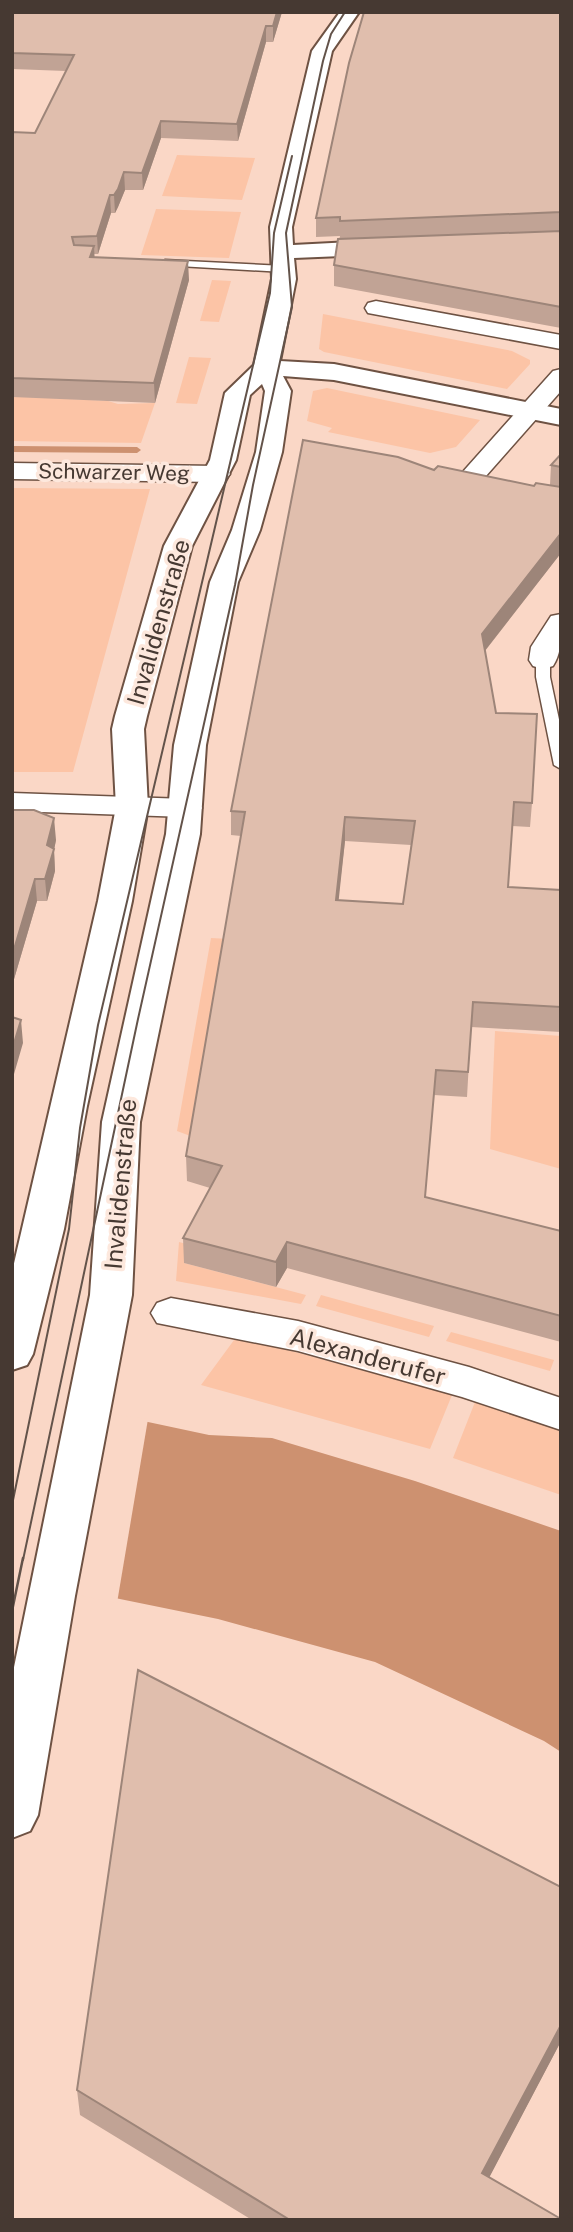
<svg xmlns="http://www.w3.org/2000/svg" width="573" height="2232" font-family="'Public Sans',sans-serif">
<rect width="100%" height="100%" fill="#fad7c6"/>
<path fill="#fcc4a6" d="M177 155 255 158 242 200 162 196Z
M156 209 241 212 229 258 141 255Z
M212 280 231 281 219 322 200 321Z
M323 314 512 351 530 360V364L507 389 324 352 319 349Z
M189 357 211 358 197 404 176 403Z
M327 388 480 420 456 447 430 453 328 432 332 428 307 421 313 391Z
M12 396 108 401 118 404 155 403 141 443 12 441Z
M12 488 150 489 73 772H12Z
M211 938 229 939 193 1137 177 1131Z
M495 1031 561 1036V1169L490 1149Z
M179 1242 194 1246 184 1263 306 1295 301 1304 176 1281Z
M321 1295 434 1326 429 1337 316 1306Z
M451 1332 554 1360 550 1371 446 1341Z
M237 1336 452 1395 430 1449 201 1385Z
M475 1402 561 1427V1495L453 1458Z"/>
<path fill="#cd9170" d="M12 1403 148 1422 209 1435 272 1438 415 1481 561 1531V1752L544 1741 375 1662 218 1619 12 1577Z"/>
<path fill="#fad7c6" d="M12 1400 148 1419 117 1603 12 1581Z"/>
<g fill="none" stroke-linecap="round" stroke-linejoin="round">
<path fill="#cd9170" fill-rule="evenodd" d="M12 446 137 447 141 450 137 453 12 452Z"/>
<defs>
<path id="lane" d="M165 260 284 266 289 269 284 272 161 265 160 263Z
M543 656 550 660V677L561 729V769L554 765 536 677V660Z"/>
<path id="street" d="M376 301 561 335V349L368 313 365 308 368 303Z
M561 369V391L478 485 469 488 460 485 456 480 460 475 553 371Z
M12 463 217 466 226 469 230 474 226 479 217 482 12 479Z
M561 614C561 631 563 651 553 666L543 669 533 666 529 660 531 647 551 616Z
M12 793 186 799 197 801 202 808 197 815 186 817 12 811Z
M171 1298 298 1321 469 1367 561 1398V1430L462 1397 298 1351 157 1323 151 1313 157 1303Z"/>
<path id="secondary" d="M340 12H359L332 51 292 227 293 245 390 240 398 242 401 247 398 252 390 254 294 258 296 279 280 361 334 364 561 409V425L334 380 283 376 291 391 282 452 260 530 238 582 206 745 200 834 140 1122 132 1295 75 1596 38 1815 30 1831 12 1838V1677L90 1295 102 1122 166 834 174 745 210 582 232 530 256 452 265 391 262 384 250 395 236 460 192 546 147 716 144 729 148 807 132 901 87 1106 64 1229 33 1354 27 1365 12 1370V1272L98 901 116 807 112 729 115 716 164 546 210 460 225 393 254 365 272 279 270 227 312 51Z"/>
</defs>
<use href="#lane" stroke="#6e5243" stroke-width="3"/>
<use href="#street" stroke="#6e5243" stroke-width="3"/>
<use href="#secondary" stroke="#6e5243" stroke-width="4"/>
<use href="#lane" fill="#fff" fill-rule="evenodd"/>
<use href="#street" fill="#fff" fill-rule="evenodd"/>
<use href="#secondary" fill="#fff" fill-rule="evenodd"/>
<path stroke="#63534a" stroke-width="2" d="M12 1505 69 1229 80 1128 98 1025 270 293 274 233 292 156
M23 1560 138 1019 235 585 253 485 292 307 286 233 323 61 331 34 345 12"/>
<path stroke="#63534a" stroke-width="2.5" d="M12 1611 23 1558"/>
</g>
<path fill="#c1a395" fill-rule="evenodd" d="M12 12H282L273 42H266L238 141 161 138 143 190H125L118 207 115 213H111L98 254H94V257L189 280 155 403 12 397V132L35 133 66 71 12 69Z
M561 12V328L334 286V265L340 236 316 237V218Z
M561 454V553L485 651 496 713 532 803 530 827 512 826 508 887 561 890V1032L471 1027 467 1097 434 1095 425 1197 561 1231V1342L287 1268 276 1287 184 1263 183 1238 210 1188 187 1181 186 1156 241 836 231 835V811L434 470 534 486 550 485 551 465ZM345 841 411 845 403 904 338 900Z
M12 810 56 840 54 850 55 871 47 901H37L12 986Z
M561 1887V2046L559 2045 489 2177 561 2220H252L80 2115 77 2090Z"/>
<path fill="#9d8579" d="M277 12H282L273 42V26Z
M266 26V42L238 141 237 124Z
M161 121V138L143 190 142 173Z
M124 172 125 190 118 207 115 213 114 195Z
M110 195 111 213 98 254 97 236Z
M94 246 95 265 90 257Z
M188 261 189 280 155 403 154 383Z
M561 533V553L480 657 482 634Z
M345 817V841L336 925V900Z
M54 818 56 840 54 850 55 871 47 901 45 879 47 845Z
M35 879 37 901 12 986V956Z
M21 1020 23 1043 12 1081V1050Z
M287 1242V1268L276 1287V1262Z
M561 2025 559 2045 479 2197 482 2173Z"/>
<path fill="#e0bead" stroke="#9d8579" stroke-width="2" fill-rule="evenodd" d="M12 12H277L273 26H266L237 124 161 121 142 173 124 172 118 189 114 195H110L97 236 72 237 74 245 94 246 90 257 188 261 154 383 12 378V132L35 133 74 55 12 53Z
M364 12H561V212L340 221V217L316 218 349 63Z
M561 231V307L334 265 338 239Z
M303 440 398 457 434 470 438 466 534 486 536 483 561 487V533L482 634 496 713 537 714 532 803 514 802 508 887 561 890V1007L473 1002 468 1072 436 1070 425 1197 561 1231V1316L287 1242 276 1262 183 1238 222 1166 186 1156 245 812 231 811ZM345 817 415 821 403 904 336 900Z
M561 454V467L551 465Z
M12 810H34L54 818 47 845 54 849 45 879H35L12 956Z
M12 1017 21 1020 12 1050Z
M138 1670 561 1887V2025L482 2173 561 2219V2220H290L77 2090Z"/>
<g text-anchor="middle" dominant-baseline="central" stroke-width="7" stroke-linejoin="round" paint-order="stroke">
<g font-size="21" fill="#463932" stroke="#fde8dd">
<text transform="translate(114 472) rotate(1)">Schwarzer Weg</text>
</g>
<g font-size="24" fill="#463932" stroke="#fde8dd">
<text transform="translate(158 622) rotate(-74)">Invalidenstraße</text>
<text transform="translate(120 1184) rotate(-85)">Invalidenstraße</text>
<text transform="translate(368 1356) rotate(15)">Alexanderufer</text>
</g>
</g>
<rect width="573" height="2232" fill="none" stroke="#463932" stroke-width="28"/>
</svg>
